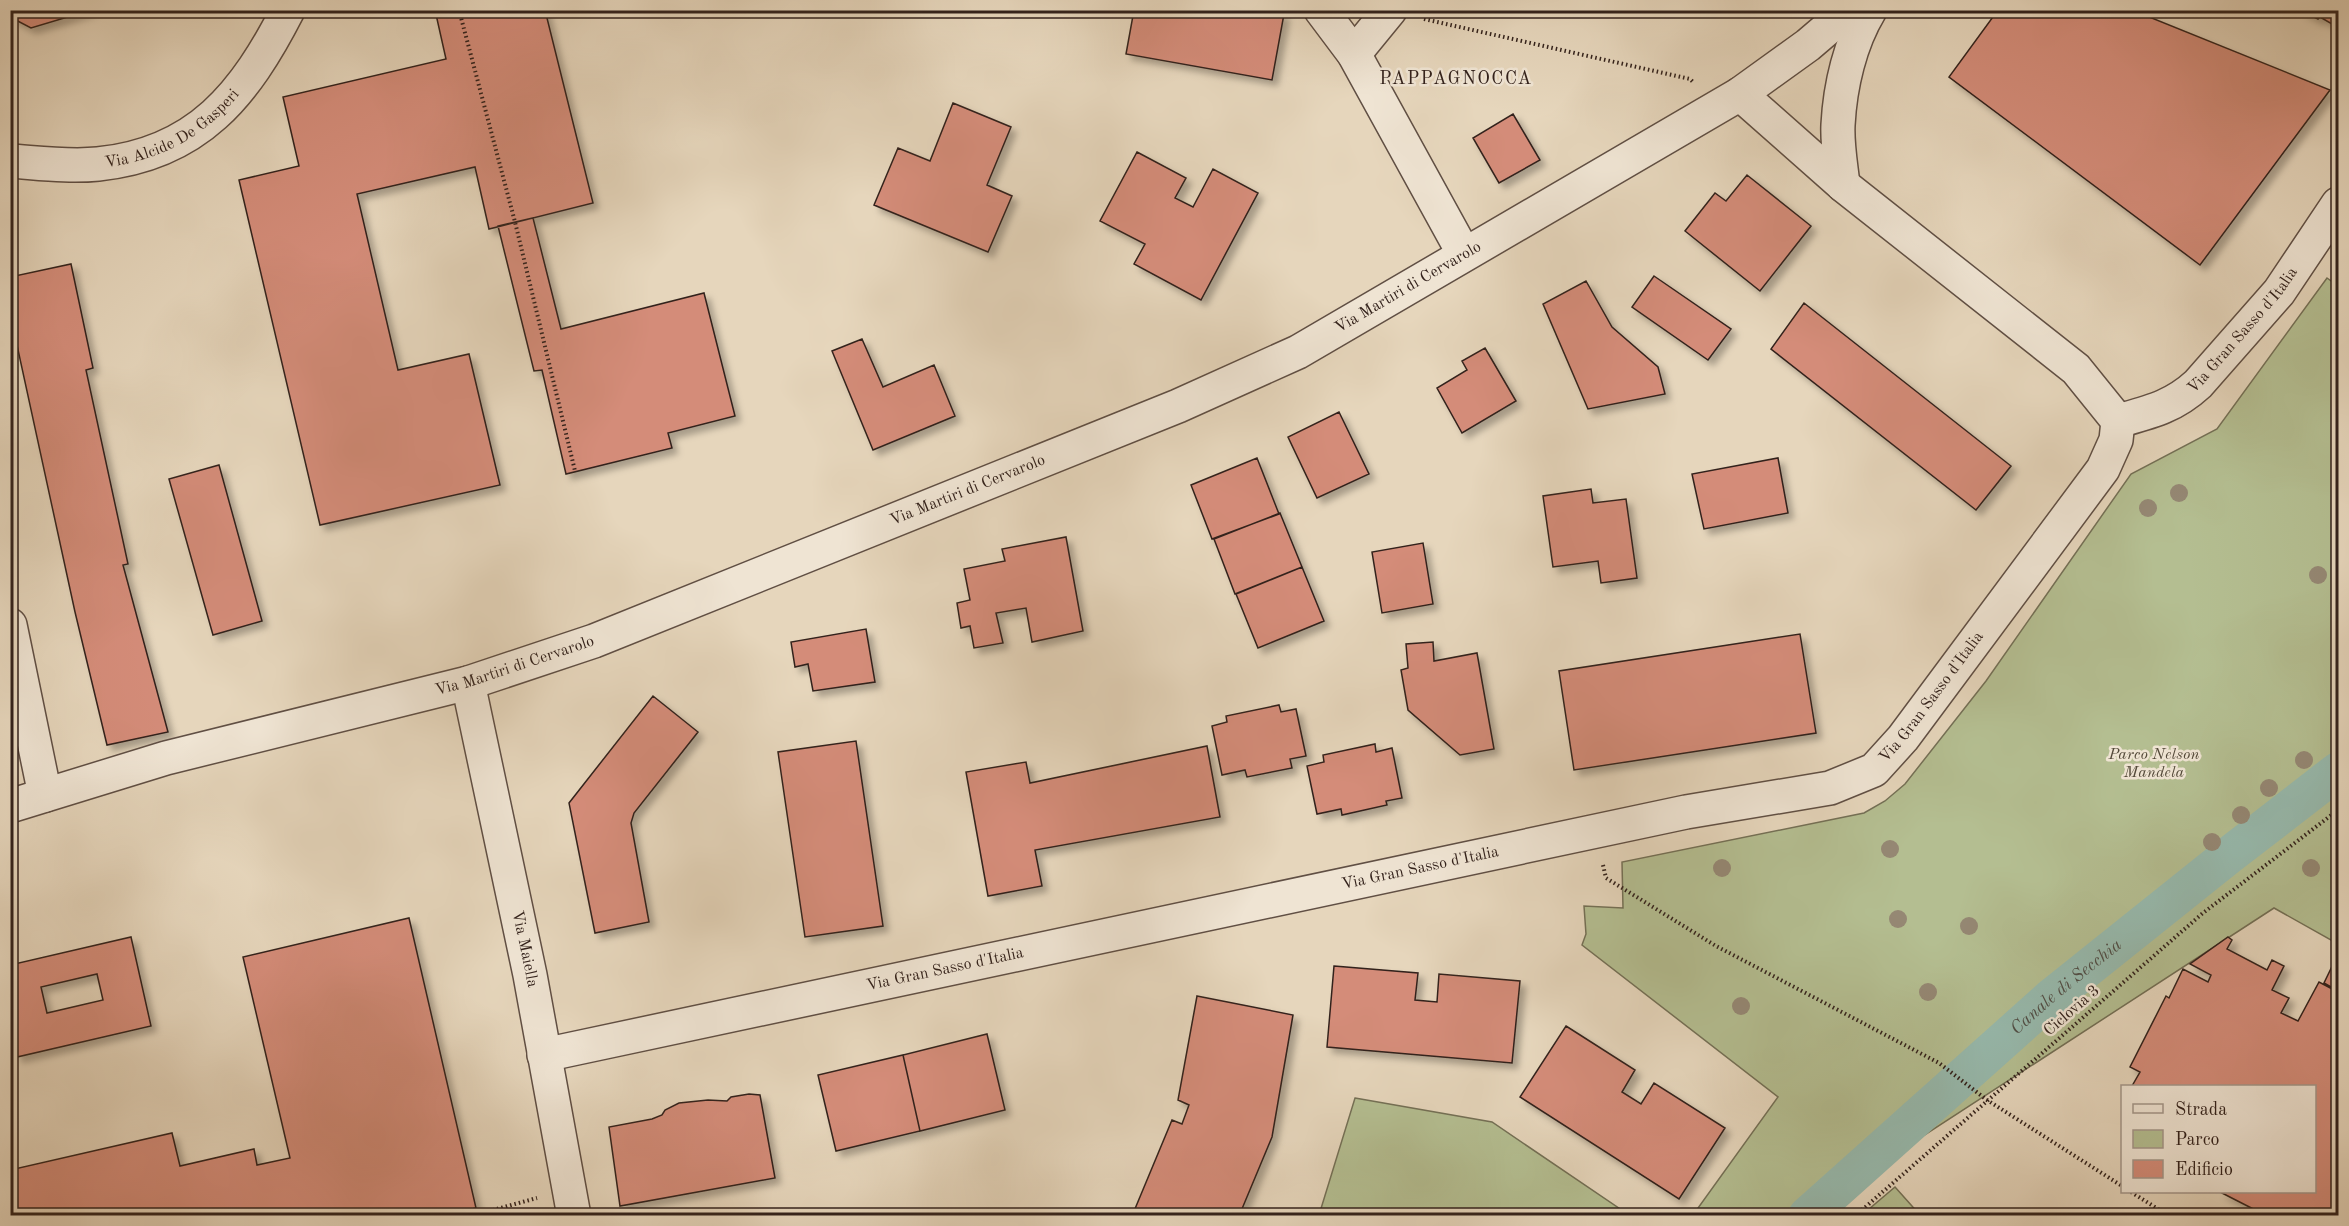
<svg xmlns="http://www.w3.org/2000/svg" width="2349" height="1226" font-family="'Old Standard TT',serif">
<defs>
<filter id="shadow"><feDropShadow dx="5.5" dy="5.5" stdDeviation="3" flood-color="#0004"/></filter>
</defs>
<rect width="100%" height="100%" fill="#e6d6bc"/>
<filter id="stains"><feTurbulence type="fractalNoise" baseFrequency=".00333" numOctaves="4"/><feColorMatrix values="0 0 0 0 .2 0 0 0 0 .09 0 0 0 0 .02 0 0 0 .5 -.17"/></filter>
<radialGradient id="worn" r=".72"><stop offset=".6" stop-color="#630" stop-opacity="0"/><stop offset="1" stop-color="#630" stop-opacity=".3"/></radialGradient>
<path fill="#b4be91" stroke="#747056" stroke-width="1.5" d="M2327 278 2338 286V944L2274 908 1800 1216 1693 1215 1778 1097 1582 945 1586 934 1584 906 1623 908 1622 862 1864 813 1885 801 1905 784 1986 681 2131 474 2217 429Z
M1355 1098 1492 1122 1629 1215H1319Z
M1895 1187 1920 1215H1862Z"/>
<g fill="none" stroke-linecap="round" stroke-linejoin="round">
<path stroke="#97b9ac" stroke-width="38" id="s1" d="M1807 1216 2053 996 2228 856 2338 771"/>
</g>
<path fill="#d48c79" stroke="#33221c" stroke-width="1.5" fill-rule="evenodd" filter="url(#shadow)" d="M10 10H91L31 28 10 17Z
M435 10H545L593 203 489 229 475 167 357 194 398 370 469 354 500 485 320 525 239 180 299 166 283 97 446 59Z
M1134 10H1266L1284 14 1272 80 1126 54Z
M1998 10H2132L2330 90 2200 265 1949 77Z
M2300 10H2338V24L2337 27 2320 17 2318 19Z
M953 103 1011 127 987 185 1012 196 988 252 874 205 898 148 930 161Z
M1513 114 1540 160 1499 183 1473 138Z
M1137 152 1186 178 1175 198 1193 207 1213 169 1258 193 1201 300 1134 264 1145 244 1100 221Z
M1747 175 1811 226 1760 291 1685 231 1715 193 1726 201Z
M533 218 561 329 704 293 735 416 668 433 672 448 566 474 542 370 534 371 498 226Z
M71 264 93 368 86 370 128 564 123 565 168 732 107 745 75 612 10 313V277Z
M1654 276 1731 329 1708 360 1632 307Z
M1586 281 1612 327 1658 367 1665 394 1588 409 1543 304Z
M1804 303 2011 466 1976 510 1771 349Z
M862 339 883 387 934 365 955 416 873 450 832 351Z
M1485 348 1516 401 1462 433 1437 388 1467 370 1462 361Z
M1339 412 1369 474 1317 498 1288 437Z
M1257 458 1279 514 1212 539 1191 485Z
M1778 458 1788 513 1704 529 1692 474Z
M219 465 262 621 213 635 169 479Z
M1591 489 1593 503 1626 499 1637 578 1601 583 1598 561 1553 567 1543 496Z
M1280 513 1302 567 1235 594 1214 539Z
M1066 537 1083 631 1032 642 1026 608 996 613 1003 643 974 648 970 626 961 628 957 603 970 600 964 569 1005 561 1002 549Z
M1423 543 1433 604 1382 613 1372 552Z
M1302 567 1324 621 1258 648 1236 594Z
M866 629 875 682 813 691 808 664 795 667 791 642Z
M1800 634 1816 733 1574 770 1559 671Z
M1433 642 1434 661 1477 653 1494 749 1460 755 1408 710 1401 670 1408 668 1406 644Z
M653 696 698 732 634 813 631 823 649 922 595 933 569 803Z
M1279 705 1281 712 1296 709 1306 756 1290 759 1292 768 1247 777 1245 770 1222 775 1212 726 1227 722 1226 716Z
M856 741 883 926 805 937 778 752Z
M1375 744 1376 752 1392 748 1402 798 1386 801 1387 805 1342 815 1341 809 1317 814 1307 766 1324 762 1323 755Z
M1207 746 1220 817 1035 850 1042 886 988 896 966 772 1026 762 1030 783Z
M409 918 476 1208 443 1216H10V1170L172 1133 180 1166 254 1149 257 1165 290 1158 243 957Z
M131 937 151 1026 17 1057 10 1031V965ZM97 974 103 1000 47 1013 41 987Z
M2228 937 2232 940 2227 949 2267 970 2272 960 2284 966 2272 990 2289 998 2281 1013 2298 1021 2319 982 2338 992V1216H2267L2220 1192H2314V1086H2132L2140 1072 2130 1067 2166 996 2169 998 2183 969 2208 982 2211 975 2190 964Z
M2338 954V991L2324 983Z
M1334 966 1418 973 1415 1000 1437 1002 1439 974 1520 981 1512 1063 1327 1047Z
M1197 996 1293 1015 1272 1137 1239 1216H1132L1172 1120 1182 1124 1189 1105 1178 1100Z
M1566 1026 1635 1070 1622 1092 1641 1104 1654 1083 1725 1128 1679 1199 1520 1097Z
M987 1034 1005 1110 920 1131 903 1055Z
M903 1055 920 1131 836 1151 818 1075Z
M749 1094 760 1095 775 1178 620 1206 609 1127 652 1119 662 1115 665 1110 679 1103 708 1100 727 1101 731 1097Z"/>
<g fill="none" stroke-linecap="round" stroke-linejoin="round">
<defs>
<g id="street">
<path d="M1321 10 1354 54 1464 254"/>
<path d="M1354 54 1390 10"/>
<path id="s2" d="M10 161C39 163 69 167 98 164 198 154 245 94 288 10"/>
<path d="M1843 185C1841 166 1837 145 1838 125 1840 86 1850 43 1870 10"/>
<path id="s3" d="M2118 421C2150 412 2173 407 2198 384L2279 292 2338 204"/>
<path d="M10 625 45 795"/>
<path id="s4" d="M468 683 530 975 574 1216"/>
<path id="s5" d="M10 806 166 758 468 683 594 641 1178 406 1298 352 1740 94 1808 45 1849 10"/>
<path id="s6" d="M544 1055 1686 812 1830 788 1874 770 1903 738 2103 469 2116 440 2118 421 2076 369 1843 185 1740 94"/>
</g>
</defs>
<use href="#street" stroke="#604f44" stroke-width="36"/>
<path stroke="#33221c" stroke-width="4" stroke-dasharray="1.5 3" stroke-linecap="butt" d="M459 10 515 222 575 471
M1424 19 1690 79 1693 82
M1603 865 1606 878 1716 946 1939 1063 1987 1100 2122 1186
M2131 1192 2169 1216
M471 1216 537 1198
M1855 1216 2203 913 2338 810"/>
<use href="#street" stroke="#efe4d3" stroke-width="33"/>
</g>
<g fill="#958874">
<circle cx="2179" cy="493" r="9"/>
<circle cx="2148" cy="508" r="9"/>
<circle cx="2318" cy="575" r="9"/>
<circle cx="2304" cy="760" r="9"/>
<circle cx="2269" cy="788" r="9"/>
<circle cx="2241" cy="815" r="9"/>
<circle cx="2212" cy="842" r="9"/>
<circle cx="1890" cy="849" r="9"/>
<circle cx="1722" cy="868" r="9"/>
<circle cx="2311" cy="868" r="9"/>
<circle cx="1898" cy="919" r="9"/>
<circle cx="1969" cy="926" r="9"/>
<circle cx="1928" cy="992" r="9"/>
<circle cx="1741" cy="1006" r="9"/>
</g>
<g text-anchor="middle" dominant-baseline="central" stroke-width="5" stroke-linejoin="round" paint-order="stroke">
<g font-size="16" fill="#33221c" stroke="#efe4d3">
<text stroke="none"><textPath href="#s2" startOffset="172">Via Alcide De Gasperi</textPath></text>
<text stroke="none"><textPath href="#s5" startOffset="1496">Via Martiri di Cervarolo</textPath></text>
<text stroke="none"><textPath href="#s3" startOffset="159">Via Gran Sasso d'Italia</textPath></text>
<text stroke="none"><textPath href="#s5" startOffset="1010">Via Martiri di Cervarolo</textPath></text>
<text stroke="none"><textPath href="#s5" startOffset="524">Via Martiri di Cervarolo</textPath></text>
<text stroke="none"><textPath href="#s6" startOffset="1454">Via Gran Sasso d'Italia</textPath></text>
<text stroke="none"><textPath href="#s6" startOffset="896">Via Gran Sasso d'Italia</textPath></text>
<text stroke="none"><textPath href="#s4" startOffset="272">Via Maiella</textPath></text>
<text stroke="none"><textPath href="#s6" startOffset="410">Via Gran Sasso d'Italia</textPath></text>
<text transform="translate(2072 1011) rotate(-41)">Ciclovia 3</text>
</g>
<g font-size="16" font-style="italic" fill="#534939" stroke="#efe4d3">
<text x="2154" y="755">Parco Nelson<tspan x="2154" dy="18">Mandela</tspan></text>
</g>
<g font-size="18" letter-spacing="1.5" fill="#33221c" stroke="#efe4d3">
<text x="1456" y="79">PAPPAGNOCCA</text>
</g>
<g font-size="18" font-style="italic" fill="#514f47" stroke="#efe4d3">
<text stroke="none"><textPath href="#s1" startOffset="346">Canale di Secchia</textPath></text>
</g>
</g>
<rect width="2349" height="1226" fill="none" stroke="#e6d6bc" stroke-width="36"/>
<rect x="12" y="12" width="2325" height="1202" fill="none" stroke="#33221c" stroke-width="3"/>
<rect x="18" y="18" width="2313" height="1190" fill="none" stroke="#33221c" stroke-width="1.5"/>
<rect x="2121" y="1085" width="195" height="108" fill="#efe4d3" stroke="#a4968a" stroke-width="1.5"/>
<rect x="2133" y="1104" width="30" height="9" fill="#efe4d3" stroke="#a4968a" stroke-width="1.5"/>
<text x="2175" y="1115" font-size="18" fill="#33221c">Strada</text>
<rect x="2133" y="1130" width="30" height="18" fill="#b4be91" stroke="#a4968a" stroke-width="1.5"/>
<text x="2175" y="1145" font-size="18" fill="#33221c">Parco</text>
<rect x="2133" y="1160" width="30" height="18" fill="#d48c79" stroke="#a4968a" stroke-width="1.5"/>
<text x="2175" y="1175" font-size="18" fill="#33221c">Edificio</text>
<rect width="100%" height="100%" filter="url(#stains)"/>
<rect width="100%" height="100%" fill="url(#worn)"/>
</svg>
